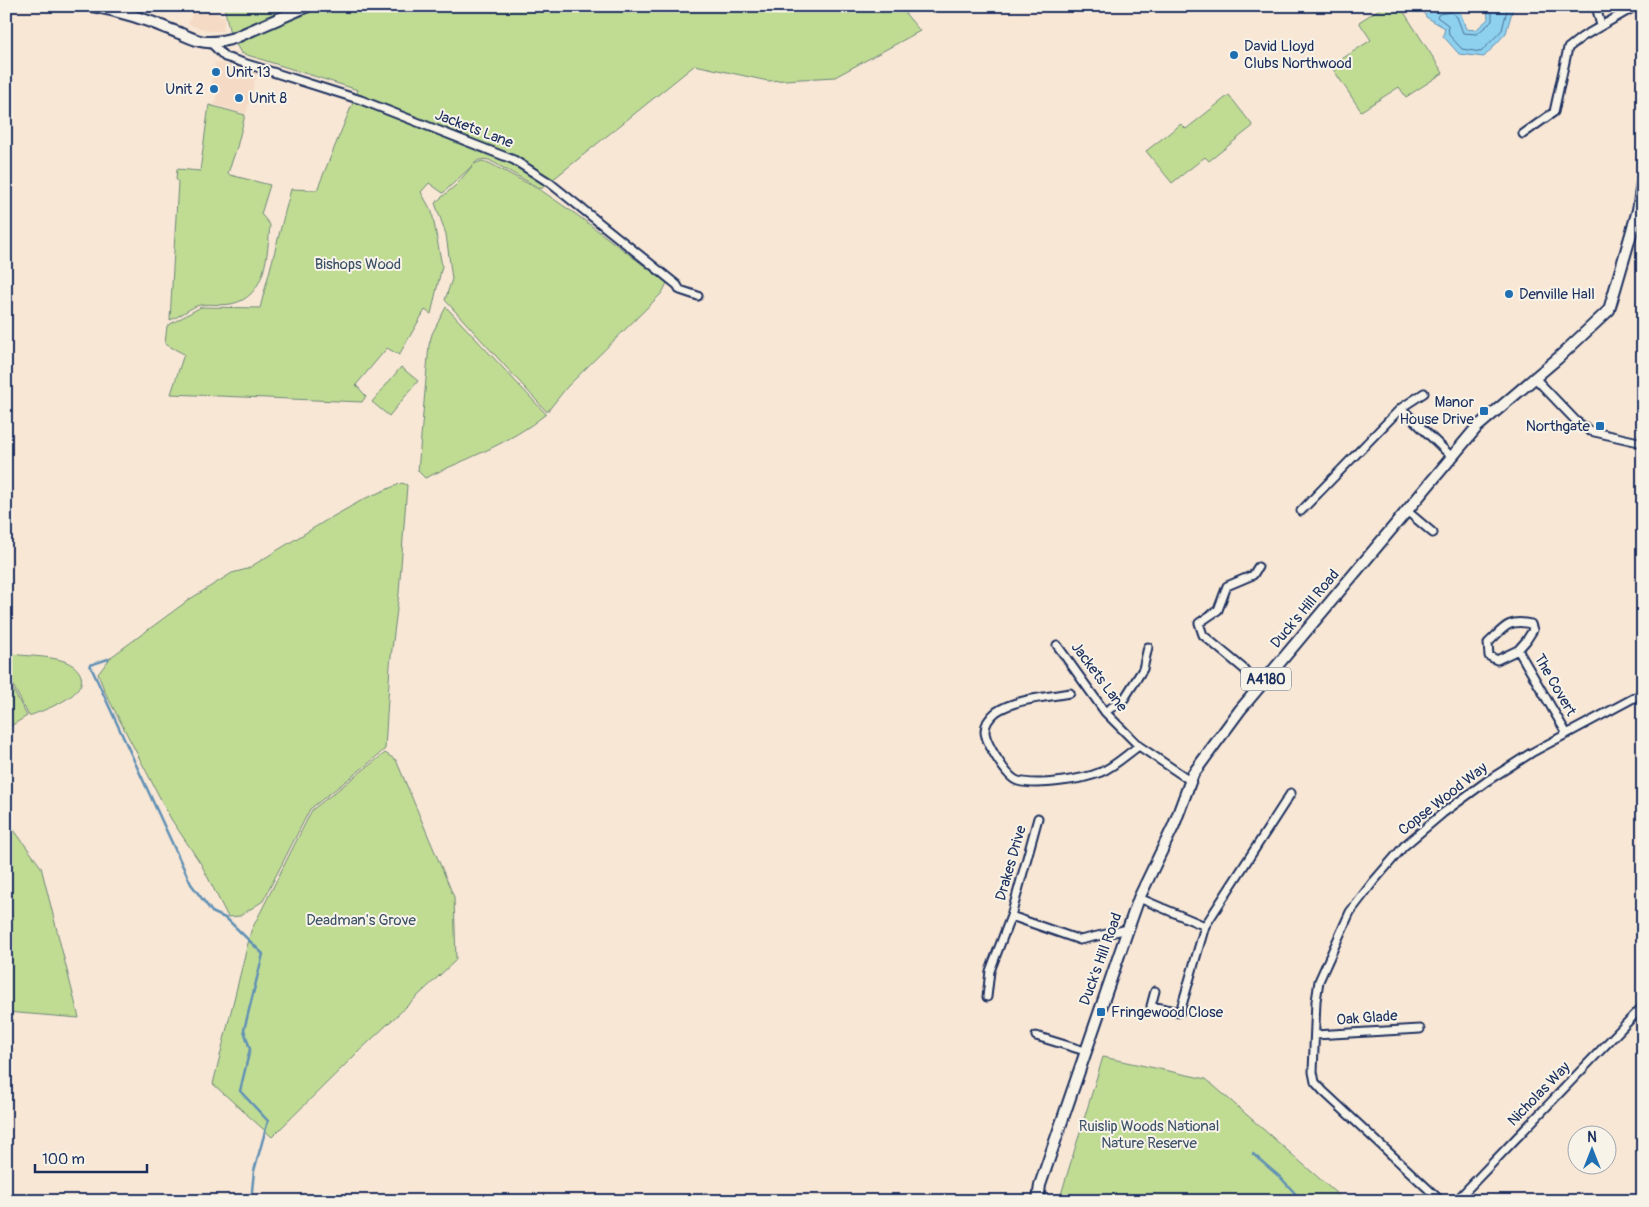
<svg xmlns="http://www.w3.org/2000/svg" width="1649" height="1207" font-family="Pangolin,sans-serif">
<rect width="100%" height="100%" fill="#f8e7d5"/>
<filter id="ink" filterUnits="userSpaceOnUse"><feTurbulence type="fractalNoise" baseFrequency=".02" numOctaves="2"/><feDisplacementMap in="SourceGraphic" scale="10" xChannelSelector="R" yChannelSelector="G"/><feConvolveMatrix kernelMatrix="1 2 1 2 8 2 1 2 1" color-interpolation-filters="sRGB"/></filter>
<g filter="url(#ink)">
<path fill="#f5dbc6" d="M195 6H200L225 17 223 31H208L188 24Z
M215 62 257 73 246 114 214 105 217 93 210 91Z"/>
<path fill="#c0dc93" stroke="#6e8678" d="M224 6H667L670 13 678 6H899L920 31 835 77 768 81 695 65 541 189 489 160C484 159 477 159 474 164L482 161 489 163 542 191 577 215 667 283 662 293 567 387 547 412 445 300 452 279 446 234 435 203 456 185 474 164 443 193 429 183 421 192 432 212 442 266 431 314 425 310 399 355 387 348 356 385 366 396 362 402 171 394 184 354 165 344 167 326 201 307 260 308 291 189 317 190 358 90 241 53 230 34Z
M1384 6H1400L1443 73 1406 97 1399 87 1361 111 1331 66 1371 40 1359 22Z
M1229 95 1253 126 1209 161 1205 157 1172 183 1146 151 1181 124 1186 129Z
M209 105 245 115 237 147 228 173 230 175 270 185 261 214 270 225C267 254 267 297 231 304 221 306 211 303 200 305 190 307 180 317 170 320L178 182 176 179 177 169 200 171Z
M446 307 546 414C511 443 466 459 425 478L418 471 429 345 432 334Z
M401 367 418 381 389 416 372 402Z
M402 483 407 485 399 593 390 665 385 749 369 763 310 809 263 901 240 916 228 917 201 864 171 819 105 692 98 674 111 657 190 599 232 573 247 569 325 521 366 498Z
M6 653C25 657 46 655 64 661 72 664 78 668 81 676 87 696 44 710 29 716L6 672Z
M6 676 27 716 6 729Z
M385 753 396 760 454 897 456 960 357 1053 272 1137 213 1084 251 931 312 810Z
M6 819 41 867 79 1018 6 1012Z
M1103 1057 1206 1079 1345 1201H1059Z"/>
<path fill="#8ed1ef" stroke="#6090b5" d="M1422 6H1437L1438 9 1455 8 1461 14 1466 29 1476 30 1488 19 1487 6H1512L1513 8 1506 33 1484 57 1459 54 1443 36 1445 28 1426 17Z"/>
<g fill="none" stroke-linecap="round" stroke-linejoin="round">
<path stroke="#497098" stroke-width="1" d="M1492 6V21L1477 34 1463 33 1457 17 1451 12 1439 14 1437 17 1448 25 1449 35 1462 49 1481 52 1502 30 1508 6"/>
<path stroke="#6090b5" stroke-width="2.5" d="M108 659 90 665 191 884 212 912 227 919 263 954 244 1030 250 1049 240 1091 268 1121 254 1171 251 1201
M1253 1154 1281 1178 1302 1201"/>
<defs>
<path id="street" d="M1596 6 1601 26
M210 42 225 57 361 100 514 160 550 183 677 285 680 290 698 296
M1523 134 1554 112 1568 48 1582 37 1636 6
M1535 378 1576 421 1590 431 1643 443
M1401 408 1452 457
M1301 511 1401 408 1424 393
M1407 511 1433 533
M1258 567 1253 575 1227 586 1218 610 1199 623 1203 635 1244 669 1259 687
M1057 645 1105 712 1139 746 1191 781
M1518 650 1497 660 1489 656 1488 643C1503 629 1508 618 1531 624L1533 630 1526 641 1518 650 1567 734
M1070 693C1048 697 1014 699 996 712 990 717 985 723 985 731 985 742 1007 778 1018 781 1037 786 1083 780 1101 772 1114 767 1127 754 1139 746
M1105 712 1124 699 1143 669 1148 647
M1139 898 1205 926
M1011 916 1080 940 1128 929
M1155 991 1151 1006 1180 1012 1205 926 1291 793
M987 997 990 971 1011 916 1038 818
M1315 1035 1420 1029
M1036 1036 1085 1051
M1441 1201 1323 1091 1315 1082 1313 1072 1316 1001 1319 981 1350 912 1373 882 1404 846 1443 813 1487 781 1531 753 1643 693
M1456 1201 1643 1006"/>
<path id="secondary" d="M93 6C120 11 148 20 174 31 183 34 191 39 200 41 211 44 223 41 234 38L308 6"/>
<path id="primary" d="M1038 1201 1040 1185 1128 929 1139 898 1174 825 1193 774 1240 710 1477 427 1557 359 1609 310 1638 210 1643 176"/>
</defs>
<use href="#street" stroke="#1b2f5e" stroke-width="11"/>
<use href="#secondary" stroke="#1b2f5e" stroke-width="14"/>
<use href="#primary" stroke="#1b2f5e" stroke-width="14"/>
<use href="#street" stroke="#f7f3e8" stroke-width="7"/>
<use href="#secondary" stroke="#f7f3e8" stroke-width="10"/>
<use href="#primary" stroke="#f7f3e8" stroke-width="10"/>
</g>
</g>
<g fill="#1f6fb2" stroke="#f7f3e8" stroke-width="2">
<circle cx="1234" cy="55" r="5"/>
<circle cx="216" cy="72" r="5"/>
<circle cx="214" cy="89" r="5"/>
<circle cx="239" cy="98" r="5"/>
<circle cx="1509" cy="294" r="5"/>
<rect x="1479" y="406" width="10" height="10" rx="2.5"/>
<rect x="1595" y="421" width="10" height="10" rx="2.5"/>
<rect x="1096" y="1007" width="10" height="10" rx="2.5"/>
</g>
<g text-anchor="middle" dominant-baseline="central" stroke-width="4" stroke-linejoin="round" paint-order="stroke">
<rect fill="#f7f3e8" stroke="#5d6a87" stroke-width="1" x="1241" y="667.5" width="50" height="23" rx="4"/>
<g font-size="14" font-weight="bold" fill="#1b2f5e">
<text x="1266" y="679">A4180</text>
</g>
<g font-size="15" fill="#1b2f5e" stroke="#f7f3e8" text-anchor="start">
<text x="1244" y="46">David Lloyd<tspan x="1244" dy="17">Clubs Northwood</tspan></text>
<text x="226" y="72">Unit 13</text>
<text x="204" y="89" text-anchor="end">Unit 2</text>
<text x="249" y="98">Unit 8</text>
<text x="1519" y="294">Denville Hall</text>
<text x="1474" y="402" text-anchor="end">Manor<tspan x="1474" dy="17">House Drive</tspan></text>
<text x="1590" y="426" text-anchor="end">Northgate</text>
<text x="1111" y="1012">Fringewood Close</text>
</g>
<g font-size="15" fill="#1b2f5e" stroke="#f7f3e8">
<text transform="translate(474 129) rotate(21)">Jackets Lane</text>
<text transform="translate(1305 609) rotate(-50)">Duck's Hill Road</text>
<text transform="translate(1099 677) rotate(53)">Jackets Lane</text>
<text transform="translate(1555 685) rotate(60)">The Covert</text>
<text transform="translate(1443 799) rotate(-38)">Copse Wood Way</text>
<text transform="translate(1011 863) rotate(-74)">Drakes Drive</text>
<text transform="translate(1101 959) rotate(-70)">Duck's Hill Road</text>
<text transform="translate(1367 1018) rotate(-4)">Oak Glade</text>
<text transform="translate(1539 1094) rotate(-46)">Nicholas Way</text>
</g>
<g font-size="15" fill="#3c5269" stroke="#f7f3e8">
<text x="358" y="264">Bishops Wood</text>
<text x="361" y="920">Deadman's Grove</text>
<text x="1149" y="1126">Ruislip Woods National<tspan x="1149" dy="17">Nature Reserve</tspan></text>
</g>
</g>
<rect width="1649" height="1207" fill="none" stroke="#f7f3e8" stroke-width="25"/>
<rect x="12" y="12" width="1624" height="1182" fill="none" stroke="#1b2f5e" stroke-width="2" filter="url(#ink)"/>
<g transform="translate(1592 1150)"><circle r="24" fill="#f7f3e8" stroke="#9fa5b1"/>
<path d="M0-4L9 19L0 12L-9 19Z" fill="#1f6fb2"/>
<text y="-8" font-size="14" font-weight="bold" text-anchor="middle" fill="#1b2f5e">N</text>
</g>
<path d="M35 1164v8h112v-8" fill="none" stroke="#1b2f5e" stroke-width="2.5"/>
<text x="42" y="1164" font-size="15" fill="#1b2f5e" stroke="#f7f3e8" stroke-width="4" paint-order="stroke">100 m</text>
</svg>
